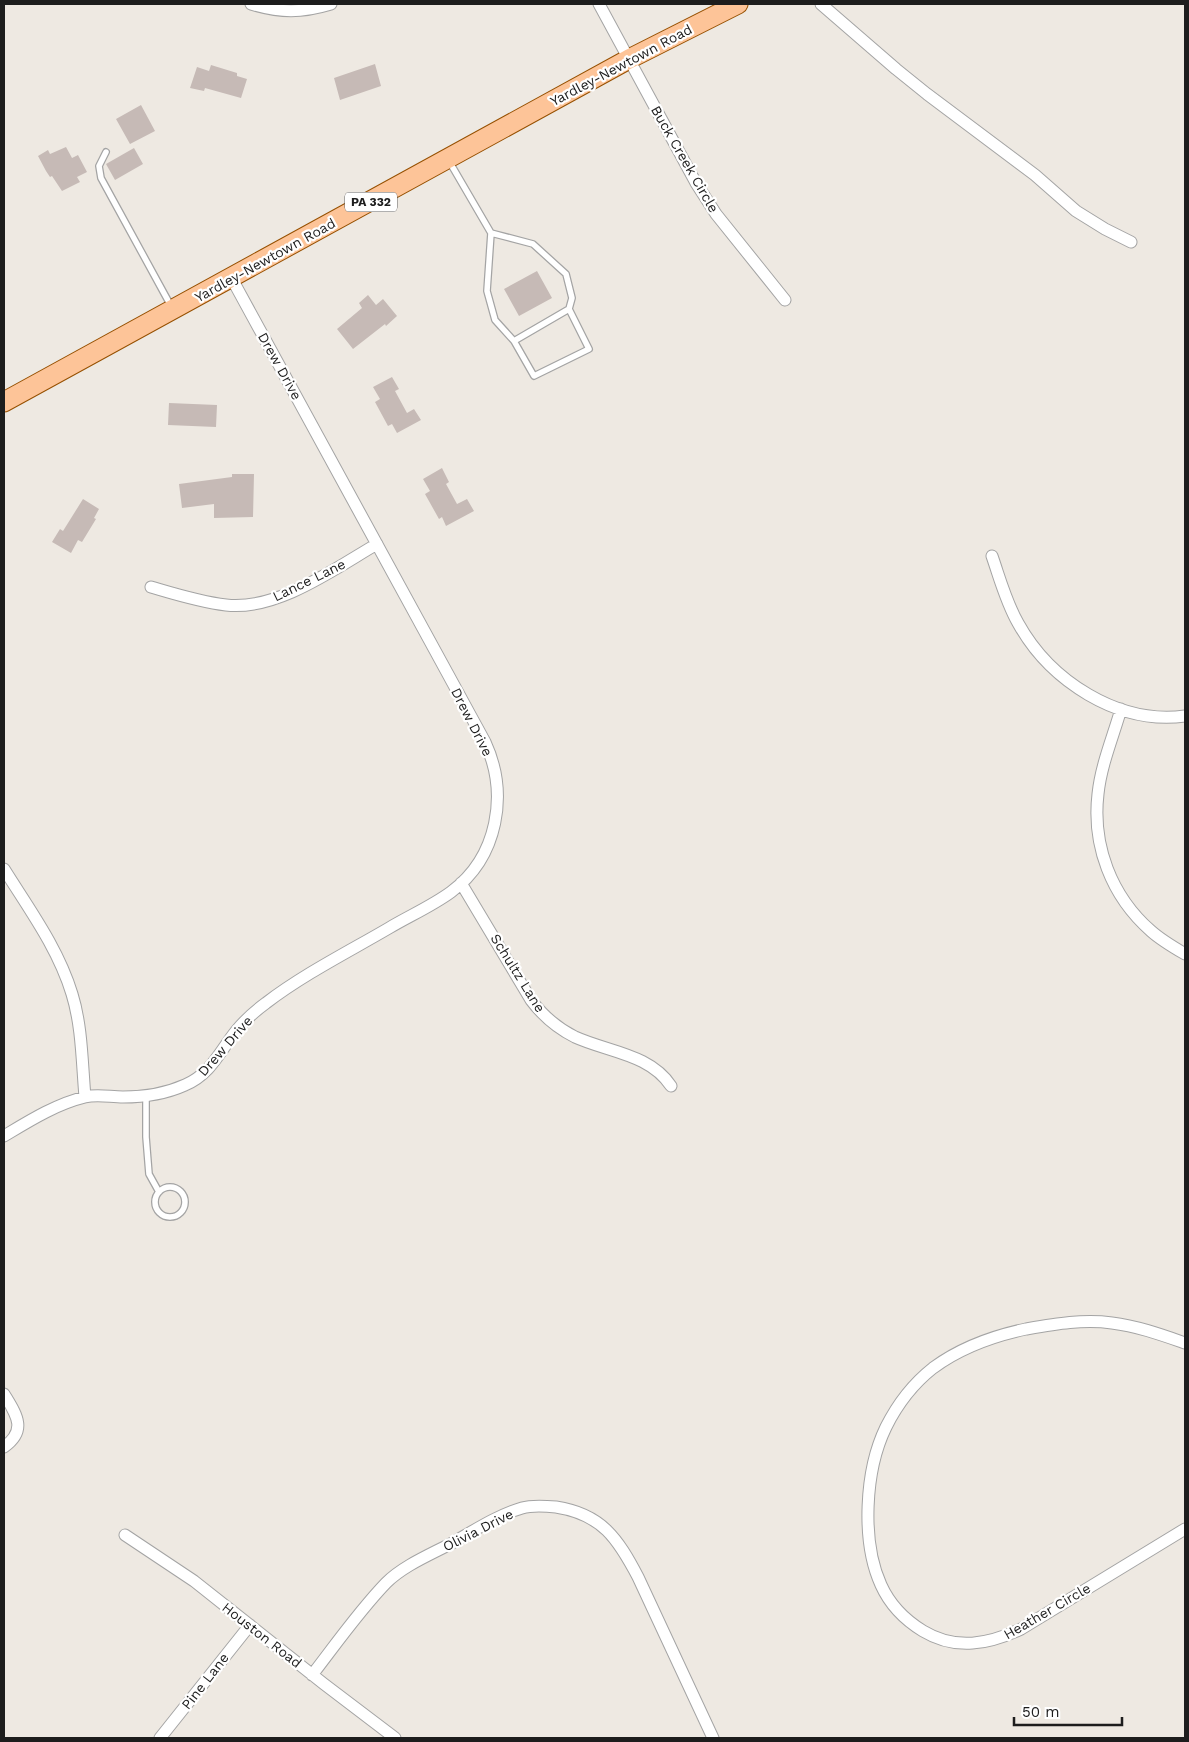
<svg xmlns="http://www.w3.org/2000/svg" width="1189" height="1742" font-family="'Work Sans',sans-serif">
<rect width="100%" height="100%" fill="#eee9e2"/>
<path fill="#c6bab6" d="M375 64 381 86 340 100 334 78Z
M211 65 237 73V76L247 79 241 98 205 88 204 91 190 88 197 67 209 71Z
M141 105 155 131 130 144 116 119Z
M66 147 72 158 78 155 87 172 77 177 80 182 62 191 52 176 50 177 46 171 38 156 48 150 50 154Z
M134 148 143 164 115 180 106 164Z
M537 271 552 298 519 316 504 289Z
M368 295 376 305 383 299 397 316 386 326 385 324 353 349 337 329 362 308 359 303Z
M392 377 399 389 395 391 407 413 414 409 421 420 397 433 392 424 388 426 375 402 380 399 373 387Z
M169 403 217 405 216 427 168 425Z
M442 468 449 482 446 484 457 504 467 499 474 511 446 526 442 517 439 519 425 494 430 491 423 479Z
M232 474H254L253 517 214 518V504L182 508 179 484 232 477Z
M83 499 99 509 94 518 96 519 82 542 78 540 71 553 52 542 60 529 63 531Z"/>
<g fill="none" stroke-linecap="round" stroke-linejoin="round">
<defs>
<path id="service" d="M106 152 99 166 101 178 171 306
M449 161 491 233
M491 233 533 244 566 274 572 298 569 309 589 349 534 376 514 341 495 320 487 291Z
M514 341 569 309
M146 1096V1137L149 1174 159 1192
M155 1202a15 15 0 1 1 30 0a15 15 0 1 1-30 0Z"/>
<path id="minor" d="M251 4C281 13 301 13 331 4
M599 4 696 183 716 214 785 300
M821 4 896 69 927 94 1035 175 1076 211 1105 229 1131 242
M992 556C1000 579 1006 602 1018 623 1050 681 1118 725 1185 716
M151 587C175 594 200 602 226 605 277 611 334 569 377 544
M1121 709C1113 737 1101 765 1098 794 1092 845 1111 896 1151 931 1161 940 1173 947 1185 954
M4 869C29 909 58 948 72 994 82 1026 82 1063 85 1097
M461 883 531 1000C543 1016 557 1028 575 1037 608 1052 650 1054 671 1086
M4 1136C29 1121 56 1104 85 1097 97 1094 110 1097 123 1097 144 1097 165 1094 185 1085 211 1074 220 1051 236 1031 245 1020 255 1011 266 1003 304 974 348 952 389 928 409 916 432 906 451 892 498 857 509 794 485 742L232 279
M1185 1343C1162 1335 1137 1326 1112 1323 1083 1319 1055 1324 1026 1329 993 1336 960 1348 933 1368 914 1383 897 1405 886 1427 865 1470 861 1541 881 1585 890 1605 905 1620 923 1631 956 1651 989 1644 1021 1629L1185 1529
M4 1394C16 1414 28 1430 4 1447
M125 1535 194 1581 324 1684 395 1738
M312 1675C336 1644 359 1611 386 1583 404 1565 432 1554 454 1542 475 1530 498 1515 522 1508 532 1505 545 1506 556 1507 602 1514 618 1539 638 1577L713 1738
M160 1738 250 1625"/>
<path id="primary" d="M4 402 629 59 738 4"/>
</defs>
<use href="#service" stroke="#a4a4a4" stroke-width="8"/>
<use href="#minor" stroke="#a4a4a4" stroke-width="13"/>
<use href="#primary" stroke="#965000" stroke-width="21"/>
<use href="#service" stroke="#fff" stroke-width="5.5"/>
<use href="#minor" stroke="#fff" stroke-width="11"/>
<use href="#primary" stroke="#fdc498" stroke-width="19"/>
</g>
<g text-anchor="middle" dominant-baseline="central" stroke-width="4.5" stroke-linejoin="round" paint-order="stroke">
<rect fill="#fff" stroke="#616161" stroke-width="1" x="345" y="192.5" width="52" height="19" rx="4"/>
<g font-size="12" font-weight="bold" fill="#1d1d1d">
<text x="371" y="202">PA 332</text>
</g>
<g font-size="14" fill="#1d1d1d" stroke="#fff">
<text transform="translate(621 65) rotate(-28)">Yardley-Newtown Road</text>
<text transform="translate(685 159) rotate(60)">Buck Creek Circle</text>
<text transform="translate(265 260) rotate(-29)">Yardley-Newtown Road</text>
<text transform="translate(280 366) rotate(61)">Drew Drive</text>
<text transform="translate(309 580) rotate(-26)">Lance Lane</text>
<text transform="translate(472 722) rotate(63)">Drew Drive</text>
<text transform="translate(518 973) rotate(58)">Schultz Lane</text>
<text transform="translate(225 1046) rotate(-49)">Drew Drive</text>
<text transform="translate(478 1530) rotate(-27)">Olivia Drive</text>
<text transform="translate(1047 1611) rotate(-30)">Heather Circle</text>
<text transform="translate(262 1635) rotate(38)">Houston Road</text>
<text transform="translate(205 1681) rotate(-52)">Pine Lane</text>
</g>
</g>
<rect width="1189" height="1742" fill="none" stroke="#1d1d1d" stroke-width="10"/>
<path d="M1014 1717v8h108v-8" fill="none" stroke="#1d1d1d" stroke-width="2.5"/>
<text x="1022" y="1717" font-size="15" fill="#1d1d1d" stroke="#ffffff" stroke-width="4" paint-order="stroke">50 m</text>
</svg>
